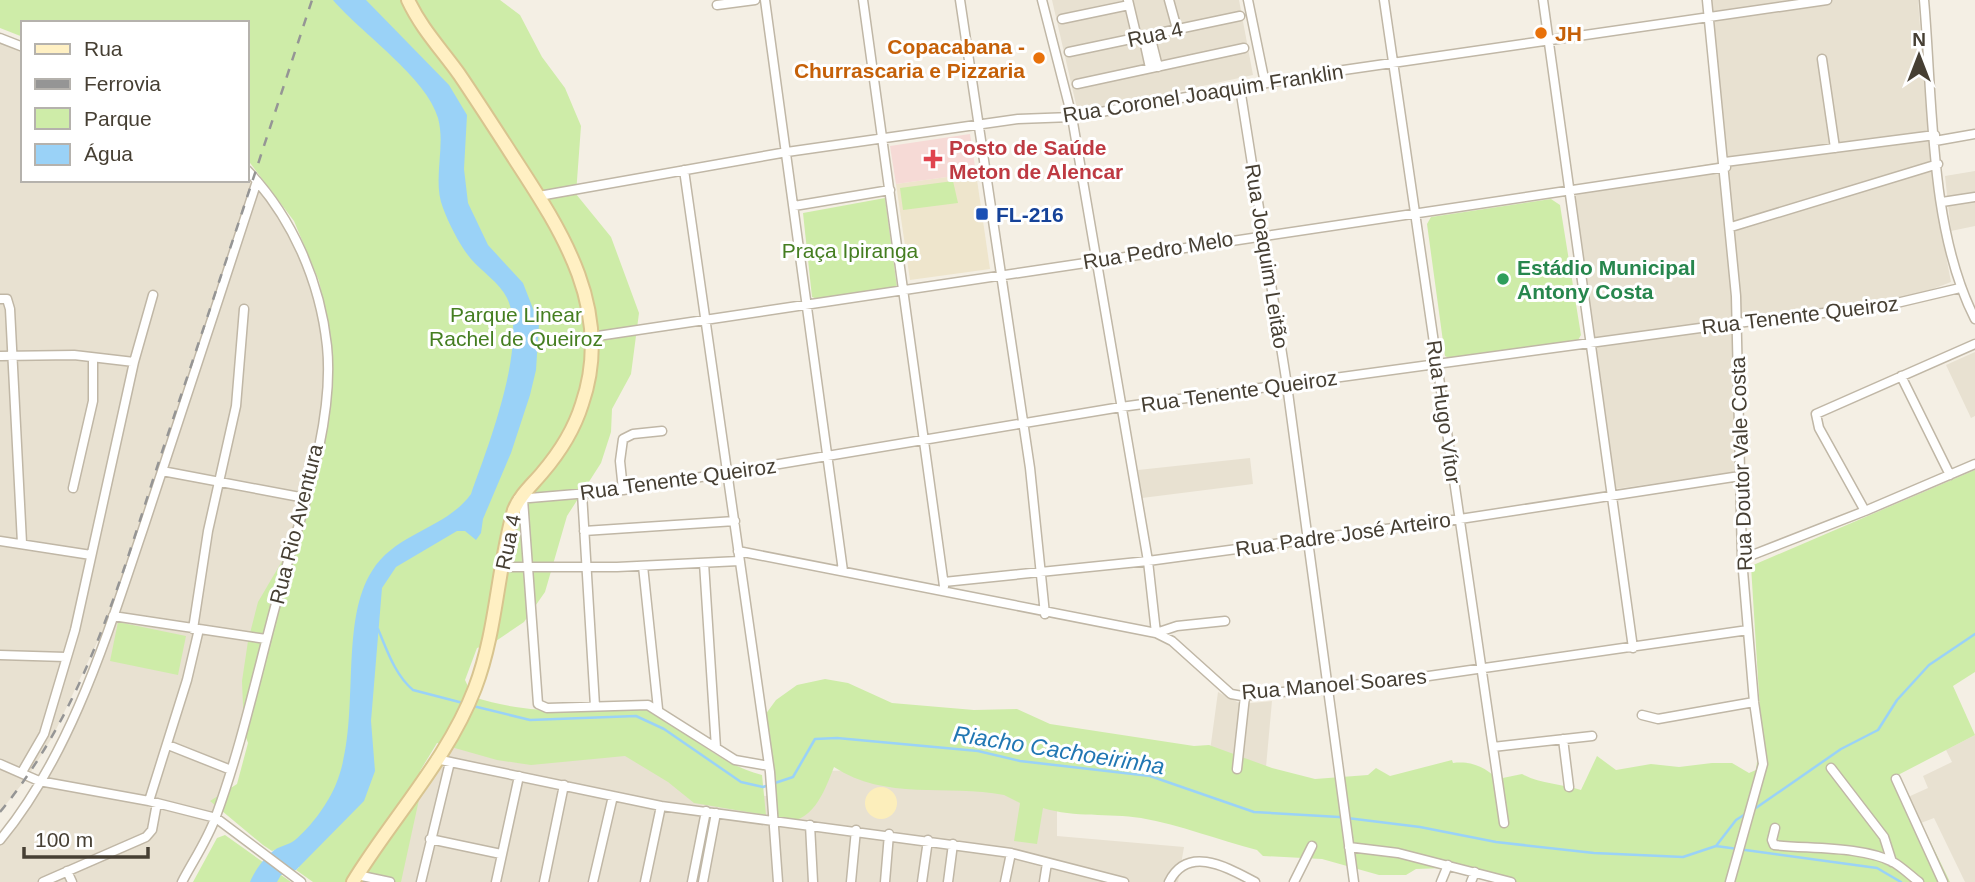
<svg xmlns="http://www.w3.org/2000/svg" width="1975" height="882" font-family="Arial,sans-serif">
<rect width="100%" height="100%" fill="#f4efe4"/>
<path fill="#e8e1d1" d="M1052 0H1239L1253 75 1078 113Z
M1706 0H1918L1928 133 1941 230 1951 282 1899 302 1736 318 1735 472 1615 489 1564 189 1720 162Z
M0 38 23 47V180H247V170L254 178 110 615 53 736 29 775 0 812Z
M1975 171V226L1951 231 1945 176Z
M257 181 288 225 319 303 326 379 313 468 216 818 182 882H0V840L21 814 72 720 113 616Z
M1975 352V416L1971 418 1946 365Z
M1250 458 1253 484 1142 498 1138 470Z
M1218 692 1241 704 1272 701 1264 789 1207 773Z
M458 722 597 744 736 794 766 796 782 792 811 771 899 770 1057 793V836L1184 847 1178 882H353Z
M1975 735V882H1965L1934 818 1921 823 1908 797 1928 788 1923 776 1952 762 1946 750Z"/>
<path fill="#eee5cc" d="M976 173 990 269 910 280 896 184Z"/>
<path fill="#f6dad6" d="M970 134 976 173 896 184 890 146Z"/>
<path fill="#ceeca8" d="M0 0H500L520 15 542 57 565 88 581 126 576 194 611 237 639 313 631 374 612 409 611 432 601 463 567 516 545 592 524 622 493 643 477 648 465 680 473 697C534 716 579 710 642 708L653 712C689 734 722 765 762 775L766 815 694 803 668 782 625 756 531 765 497 760 437 743 420 771V795L401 882H313L296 870 299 867 277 849 272 851 263 845 210 801 237 784 248 743 244 732 242 681 248 641 258 602 302 527 327 425 332 373 330 334 319 281 294 221 247 159V23H23V37L0 28Z
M953 181 958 203 903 210 900 188Z
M885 198 897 287 817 299 812 297 803 213Z
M1551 199 1560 205 1581 335 1578 340 1451 359 1445 356 1427 224 1431 217Z
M1975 470V672L1953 686 1975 735 1898 775 1950 882H1495L1481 875 1445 868 1416 869 1406 875H1379L1322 859 1263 856 1257 850C1218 840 1181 825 1141 818 1108 813 1075 818 1043 808L1037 844 1014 841 1020 803 1004 795C947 784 885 801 834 767 823 795 813 823 778 824L765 715 776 700 797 685 825 679 848 683 892 703 974 710 1017 709 1050 724 1194 746 1209 745 1272 768 1315 779 1368 775 1376 768 1390 776 1452 760 1453 763C1472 761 1484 767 1498 779L1522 774C1539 784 1562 784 1581 790L1597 756 1616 770 1651 764 1679 767 1712 763H1732L1749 773 1756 770 1759 745 1762 743 1751 566Z
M118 622 186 636 178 675 110 661Z
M225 835 291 882H193L217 838Z"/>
<path fill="#fceebb" d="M865 803a16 16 0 1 1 32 0a16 16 0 1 1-32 0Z"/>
<path fill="#9ad2f7" d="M333 0H366L449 85 467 115 464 169 468 203 488 245 523 283 539 324 536 370 530 395 511 453 483 519 481 533 476 540 465 531H457L396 567 382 588 371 721 375 771 364 801 296 870 281 875 277 882H250C254 872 263 859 272 852 278 846 289 845 295 840 311 827 329 802 336 784 362 721 338 624 372 571 396 532 446 529 471 494 487 449 529 343 507 298 499 282 482 272 471 259 460 246 449 224 443 208 432 180 446 147 438 118 427 78 361 33 333 0Z"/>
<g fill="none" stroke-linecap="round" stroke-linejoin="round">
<path stroke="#9ad2f7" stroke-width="2.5" d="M378 629C387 650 395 675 413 690L463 703
M473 706 530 720 636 716 664 729 741 782 763 787 793 777 815 739 837 738 978 751 1020 761 1150 776 1254 812 1339 817 1420 827 1496 842 1594 853 1683 857 1716 846 1736 820 1747 813
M1753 810 1841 749 1878 730 1897 700 1929 665 1975 634
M1716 846 1877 868 1901 882"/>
<defs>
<path id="street" d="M765 0 843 571
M863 0 944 586
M960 0 1030 468 1045 614
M1042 0 1072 117 1148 561 1156 633 1177 626 1225 621
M1128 0 1137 38
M1169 0 1177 29
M1248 0 1265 83
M1384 0 1504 823
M1543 0 1633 648
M1707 0 1736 296 1742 559 1754 702 1763 764 1730 882
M1924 0C1933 101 1929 229 1975 319
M717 5 755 0
M1062 19 1129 5
M1150 35 1158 67
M1143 36 1150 68
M0 38 23 47
M1069 52 1240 16
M1822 59 1835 148
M1077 84 1244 48
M1240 88 1287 385 1354 882
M1935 141 1975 134
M1725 162 1935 135
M684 170 770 772 778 882
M539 196 787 152 1018 119 1072 117 1330 72 1827 0
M1942 202 1975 197
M794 206 890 190
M1731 227 1938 164
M0 299H7L10 309 22 543
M591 337 1726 167
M0 356 74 355 134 362
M1901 376 1950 475
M162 471 305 498
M73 488 93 401V358
M623 490 620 461 623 439 633 434 662 431
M582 493 595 706
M518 499 623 490 1121 407 1737 323 1884 306 1960 288
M523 499 538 704 547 708 648 705 735 760 769 766
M1865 511 1819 428 1816 414 1975 344
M584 531 735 521
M0 541 91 555
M738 551 1156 633 1172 641 1231 694 1242 696 1401 680 1748 630
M1742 559 1865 511 1975 464
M704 563 716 748
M643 566 658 709
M501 567H617L739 561
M944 582 1148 561 1460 519 1740 476
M113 616 266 639
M193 629 208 531 236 406 244 309
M0 655 66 657
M1642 715 1658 719 1754 702
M1563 739 1569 787
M168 745 231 770
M1493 747 1592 736
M436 759 661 806 1011 853 1124 882
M0 764 39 781 149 801 216 818 301 882
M1831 768 1884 837 1892 862
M1237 769 1245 696
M22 772 44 734 75 630 134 362 153 295
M1896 779 1943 882
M149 801 187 680 199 629
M810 825 813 882
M1775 828 1772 840 1774 845C1809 849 1862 846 1893 862 1902 867 1911 876 1919 882
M430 839 501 854
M0 840C72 753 107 635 143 529 182 413 219 297 257 181
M1349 847 1398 853 1511 882
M67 871 72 882
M357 875 390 882
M43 882 146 837 152 830 157 803
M182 882C193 861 208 839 216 816 242 745 258 669 278 596 299 520 335 425 327 346 320 281 292 217 247 170
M421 882 450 762
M496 882 519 776
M544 882 564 785
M593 882 613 796
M645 882 661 806
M692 882 706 811
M703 882 716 813
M851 882 856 830
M885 882 889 834
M922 882 928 840
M948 882 953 844
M1005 882 1011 853
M1044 882 1047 863
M1169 882C1188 844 1228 868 1255 882
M1294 882 1312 846
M1441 882 1448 865
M1471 882 1475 872"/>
<path id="secondary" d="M353 882C392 818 448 759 475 688 497 630 497 569 514 510 520 495 532 485 542 473 560 452 574 430 582 404 614 311 563 233 514 158 496 130 478 102 459 74 441 49 421 28 408 0"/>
</defs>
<use href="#street" stroke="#c0b7a6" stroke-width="11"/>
<use href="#secondary" stroke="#d8c48f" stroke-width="16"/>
<use href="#street" stroke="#fff" stroke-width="8"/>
<use href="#secondary" stroke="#fff0c3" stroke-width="12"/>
<path stroke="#959595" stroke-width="2.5" stroke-dasharray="9 9" stroke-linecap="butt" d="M0 812C90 703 123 568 167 437 216 292 264 146 312 0"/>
</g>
<g fill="#e8710a" stroke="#fff" stroke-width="2.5">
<circle cx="1541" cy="33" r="7"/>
<circle cx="1039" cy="58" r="7"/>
</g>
<path fill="#e0444e" stroke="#fff" stroke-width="2.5" d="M929.5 148.5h7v7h7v7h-7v7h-7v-7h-7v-7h7z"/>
<rect fill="#1a4fb4" stroke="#fff" stroke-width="2.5" x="975" y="207" width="14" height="14" rx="3.5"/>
<circle fill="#2e9e5b" stroke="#fff" stroke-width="2.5" cx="1503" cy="279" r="7"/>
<g text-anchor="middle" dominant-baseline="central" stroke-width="6" stroke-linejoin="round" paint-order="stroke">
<g font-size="21" font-weight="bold" fill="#c56008" stroke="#fff" text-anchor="start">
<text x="1555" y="33">JH</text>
<text x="1025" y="46" text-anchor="end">Copacabana -<tspan x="1025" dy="24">Churrascaria e Pizzaria</tspan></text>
</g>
<g font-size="21" fill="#463f33" stroke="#fff">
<text transform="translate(1155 34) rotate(-12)">Rua 4</text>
<text transform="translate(1203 93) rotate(-9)">Rua Coronel Joaquim Franklin</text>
<text transform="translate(1158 250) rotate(-9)">Rua Pedro Melo</text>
<text transform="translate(1267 256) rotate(81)">Rua Joaquim Leitão</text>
<text transform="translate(1800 315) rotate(-7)">Rua Tenente Queiroz</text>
<text transform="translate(1239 391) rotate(-8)">Rua Tenente Queiroz</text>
<text transform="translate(1444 412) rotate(82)">Rua Hugo Vítor</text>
<text transform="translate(1741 464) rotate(-92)">Rua Doutor Vale Costa</text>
<text transform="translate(678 479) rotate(-8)">Rua Tenente Queiroz</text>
<text transform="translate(296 524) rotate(-76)">Rua Rio Aventura</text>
<text transform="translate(1343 534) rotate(-8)">Rua Padre José Arteiro</text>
<text transform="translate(508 542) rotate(-78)">Rua 4</text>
<text transform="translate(1334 684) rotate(-5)">Rua Manoel Soares</text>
</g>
<g font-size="21" font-weight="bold" fill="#be3a42" stroke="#fff" text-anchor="start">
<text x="949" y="147">Posto de Saúde<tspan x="949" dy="24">Meton de Alencar</tspan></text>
</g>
<g font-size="21" font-weight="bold" fill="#164399" stroke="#fff" text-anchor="start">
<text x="996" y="214">FL-216</text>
</g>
<g font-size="21" fill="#457e21" stroke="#fff">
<text x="850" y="250">Praça Ipiranga</text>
<text x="516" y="314">Parque Linear<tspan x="516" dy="24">Rachel de Queiroz</tspan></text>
</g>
<g font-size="21" font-weight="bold" fill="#27864d" stroke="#fff" text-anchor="start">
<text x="1517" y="267">Estádio Municipal<tspan x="1517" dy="24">Antony Costa</tspan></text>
</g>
<g font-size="23" font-style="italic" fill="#2177b3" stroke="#fff">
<text transform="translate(1059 750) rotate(9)">Riacho Cachoeirinha</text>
</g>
</g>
<rect x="21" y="21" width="228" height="161" fill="#ffffff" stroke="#b5b2ad" stroke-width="2"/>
<rect x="35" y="44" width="35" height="10" fill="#fff0c3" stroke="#b5b2ad" stroke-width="2"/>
<text x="84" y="56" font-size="21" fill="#463f33">Rua</text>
<rect x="35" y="79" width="35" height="10" fill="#959595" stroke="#b5b2ad" stroke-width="2"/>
<text x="84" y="91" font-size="21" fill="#463f33">Ferrovia</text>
<rect x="35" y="108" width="35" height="21" fill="#ceeca8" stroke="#b5b2ad" stroke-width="2"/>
<text x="84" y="126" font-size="21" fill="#463f33">Parque</text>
<rect x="35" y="144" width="35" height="21" fill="#9ad2f7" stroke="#b5b2ad" stroke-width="2"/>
<text x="84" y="161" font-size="21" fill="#463f33">Água</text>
<g transform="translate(1919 56)" stroke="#ffffff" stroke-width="5" paint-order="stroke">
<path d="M0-5L12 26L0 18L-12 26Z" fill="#463f33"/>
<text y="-10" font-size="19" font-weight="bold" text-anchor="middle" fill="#463f33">N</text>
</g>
<path d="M24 847v10h124v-10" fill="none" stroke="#463f33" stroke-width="3.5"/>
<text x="35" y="847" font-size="21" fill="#463f33" stroke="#ffffff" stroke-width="5" paint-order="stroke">100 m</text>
</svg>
